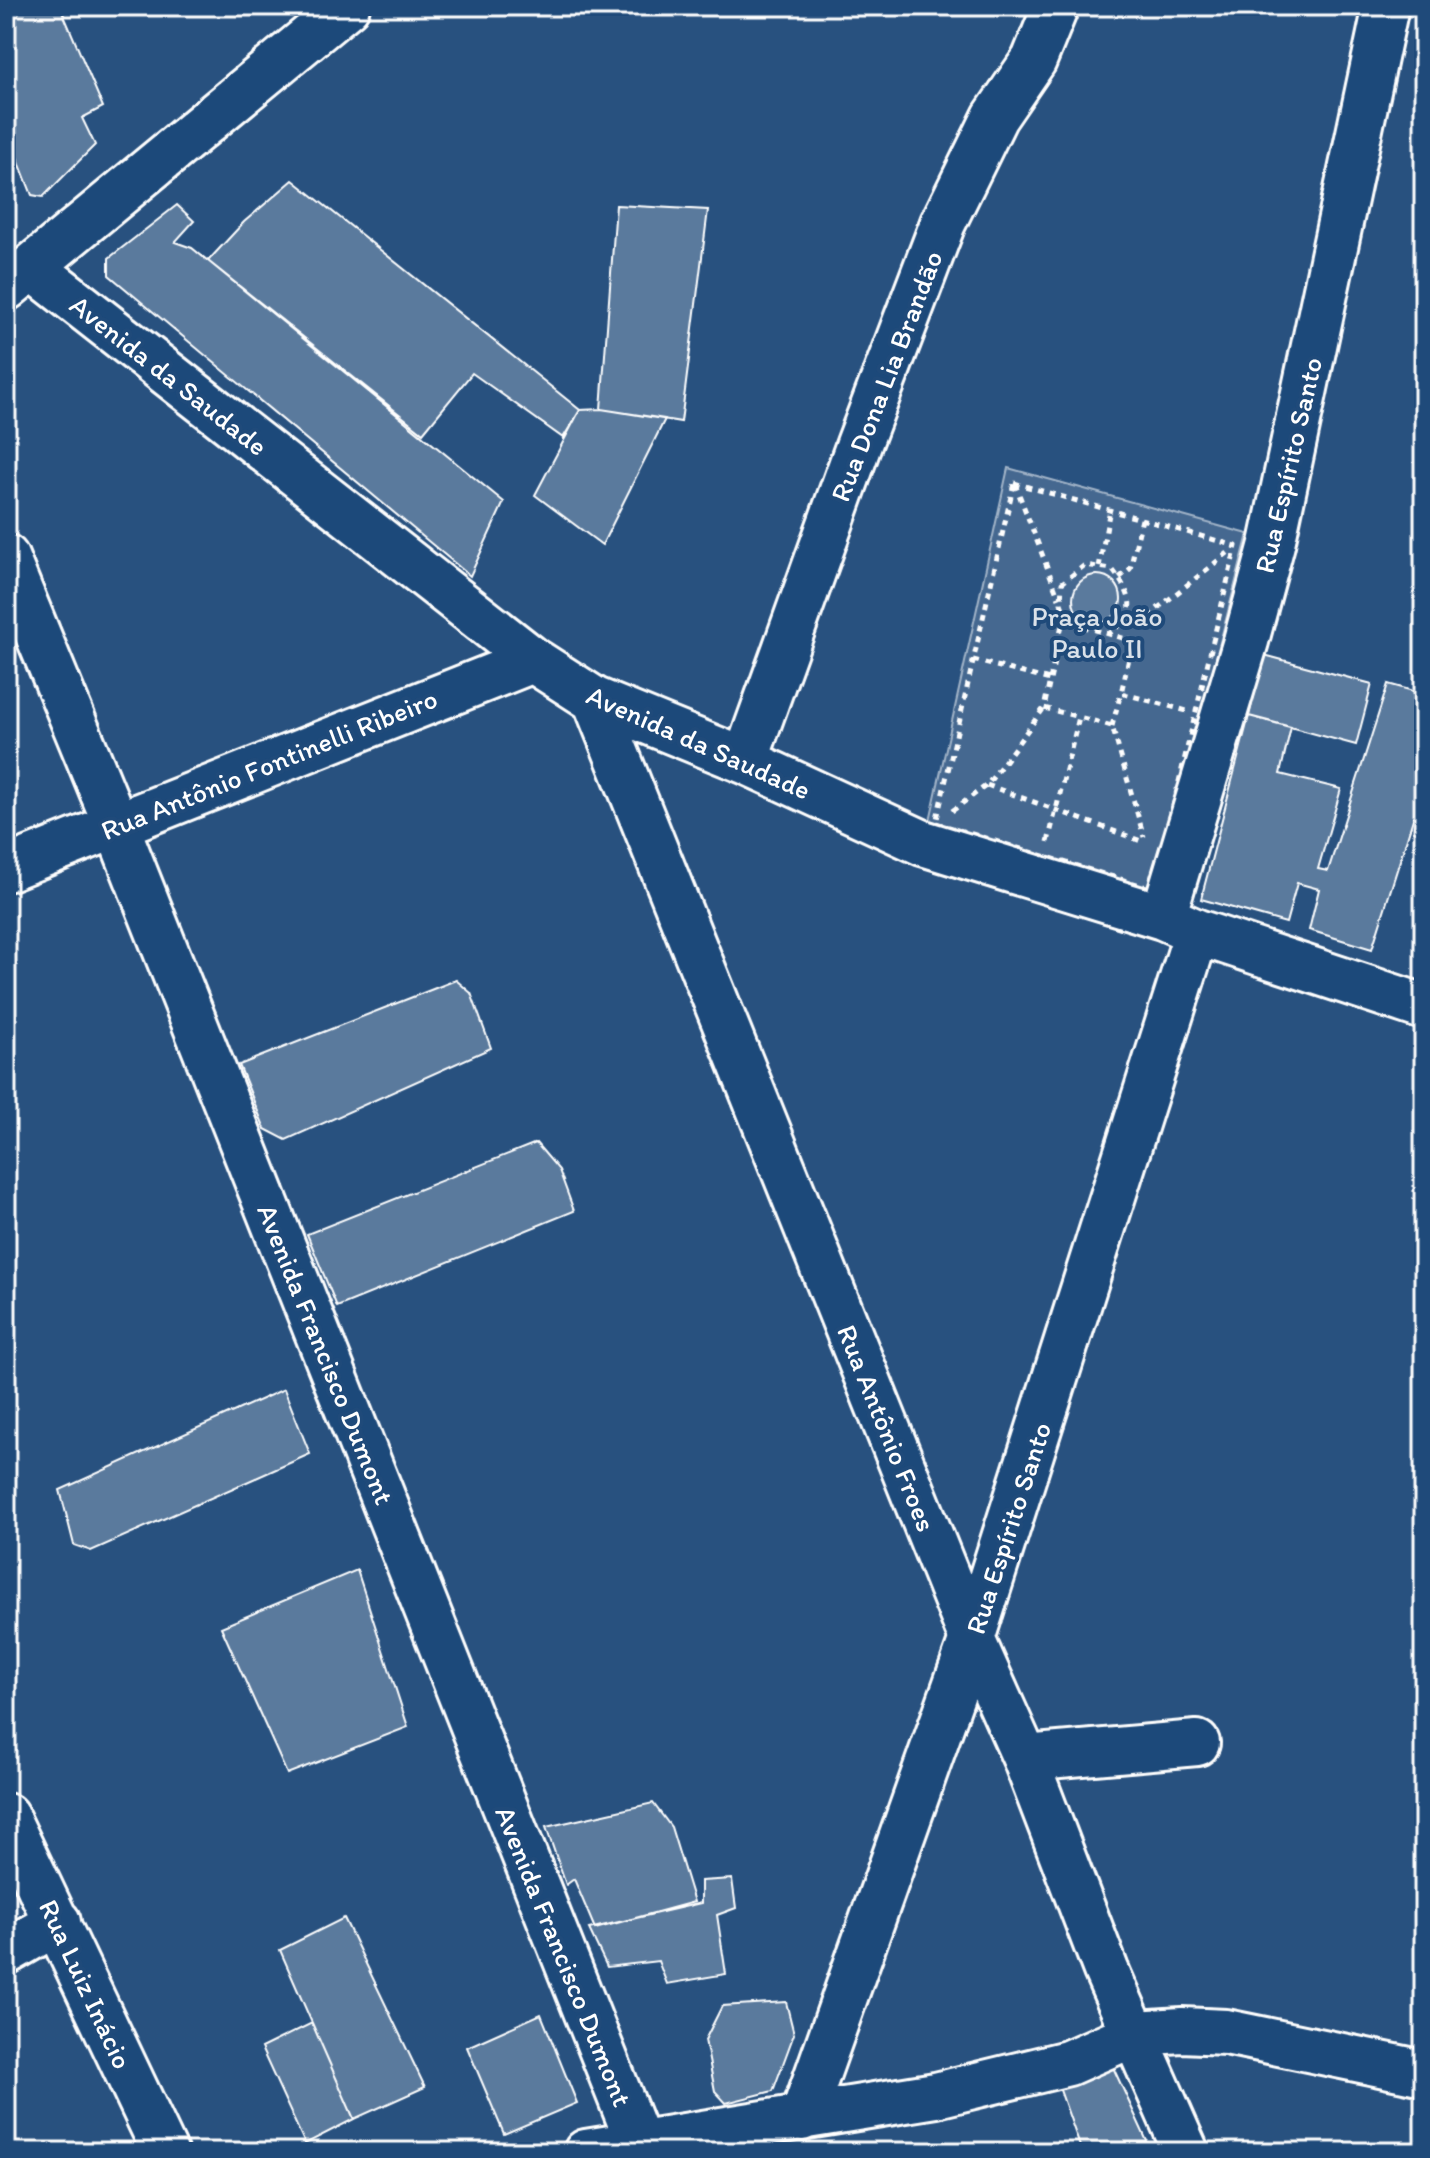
<svg xmlns="http://www.w3.org/2000/svg" width="1430" height="2158" font-family="Itim,sans-serif">
<rect width="100%" height="100%" fill="#28517f"/>
<filter id="ink" filterUnits="userSpaceOnUse"><feTurbulence type="fractalNoise" baseFrequency=".0125" numOctaves="2"/><feDisplacementMap in="SourceGraphic" scale="16" xChannelSelector="R" yChannelSelector="G"/><feConvolveMatrix kernelMatrix="1 2 1 2 8 2 1 2 1" color-interpolation-filters="sRGB"/></filter>
<g filter="url(#ink)">
<path fill="#446890" stroke="#a2b4c8" stroke-width="2" d="M1008 468 1248 534 1155 894 929 825Z"/>
<path fill="#5a7a9d" stroke="#fff" stroke-width="2" d="M6 6H60L103 107 82 118 95 145 43 197 32 195 6 129Z
M293 180 580 410 563 438 472 373 423 433 208 261 244 222Z
M177 205 194 221 175 242 192 248 504 502 470 576 109 275V258Z
M616 205 708 210 681 422 601 409Z
M601 409 665 419 602 545 535 495 580 410Z
M1073 599a24 24 0 1 1 48 0a24 24 0 1 1-48 0Z
M1264 655 1372 684 1356 745 1249 716Z
M1388 684 1424 694V784L1372 949 1309 930 1319 889 1297 883 1286 923 1201 899 1249 716 1291 727 1280 774 1341 789 1318 869 1328 871Z
M456 980 471 993 491 1048 286 1140 265 1129 239 1065Z
M536 1143 559 1170 574 1211 337 1307 307 1234Z
M284 1389 310 1454 91 1551 74 1545 60 1490Z
M357 1570 408 1727 287 1774 221 1627Z
M653 1803 671 1827 694 1902 595 1929 574 1879 566 1885 546 1827Z
M732 1879 736 1908 717 1915 726 1974 667 1984 658 1961 607 1967 589 1929 701 1903V1881Z
M344 1918 425 2087 354 2119 280 1950Z
M786 2002 794 2034 773 2091 726 2103 715 2091 705 2040 722 2006Z
M541 2014 577 2103 504 2134 467 2047Z
M312 2023 354 2119 305 2144 261 2048Z
M1106 2052 1152 2152H1082L1054 2073Z"/>
<g fill="none" stroke-linecap="round" stroke-linejoin="round">
<defs>
<path id="minor" d="M33 268 533 660 595 700 745 761 923 843 1163 917 1197 932 1424 1007
M6 288 347 6
M6 557 116 825 642 2152
M595 700 972 1639 1025 1758 1106 1970 1186 2152
M745 761 859 444 943 223 995 117 1034 60 1056 6
M6 869 533 660
M1163 917 1246 641 1272 544 1386 6
M1025 1758 1197 1743
M6 1816 165 2152
M6 1952 58 1922
M802 2118 972 1639 1197 932
M586 2152 936 2095 1068 2063 1136 2033 1182 2030 1226 2032 1424 2073"/>
</defs>
<use href="#minor" stroke="#fff" stroke-width="50"/>
<path stroke="#fff" stroke-width="5" stroke-dasharray="6 6" stroke-linecap="butt" d="M1014 483 1236 546 1153 889 936 823Z
M1015 484 1059 598
M1099 567 1110 509
M1119 578 1130 569 1142 519
M1068 622 1063 620 1044 708 1079 717
M1125 622 1144 619 1229 552
M1107 635C1139 613 1134 598 1112 569L1085 565 1062 583 1061 603 1068 622 1133 641 1121 693
M973 660 1050 680
M1112 726 1121 693 1187 711
M987 785 1144 842
M952 811 987 785 1044 708
M1048 842 1079 717 1112 726 1144 837"/>
<use href="#minor" stroke="#1f4a7a" stroke-width="44"/>
</g>
</g>
<g text-anchor="middle" dominant-baseline="central" stroke-width="8" stroke-linejoin="round" paint-order="stroke">
<g font-size="28" fill="#fff" stroke="#1f4a7a">
<text transform="translate(169 375) rotate(38)">Avenida da Saudade</text>
<text transform="translate(886 376) rotate(-69)">Rua Dona Lia Brandão</text>
<text transform="translate(1288 465) rotate(-77)">Rua Espírito Santo</text>
<text transform="translate(699 742) rotate(24)">Avenida da Saudade</text>
<text transform="translate(269 764) rotate(-22)">Rua Antônio Fontinelli Ribeiro</text>
<text transform="translate(326 1354) rotate(68)">Avenida Francisco Dumont</text>
<text transform="translate(887 1428) rotate(68)">Rua Antônio Froes</text>
<text transform="translate(1008 1528) rotate(-72)">Rua Espírito Santo</text>
<text transform="translate(564 1956) rotate(68)">Avenida Francisco Dumont</text>
<text transform="translate(86 1984) rotate(65)">Rua Luiz Inácio</text>
</g>
<g font-size="28" fill="#dae1e9" stroke="#1f4a7a">
<text x="1097" y="616">Praça João<tspan x="1097" dy="32">Paulo II</tspan></text>
</g>
</g>
<rect width="1430" height="2158" fill="none" stroke="#1f4a7a" stroke-width="32"/>
<rect x="16" y="16" width="1398" height="2126" fill="none" stroke="#fff" stroke-width="3" filter="url(#ink)"/>
</svg>
